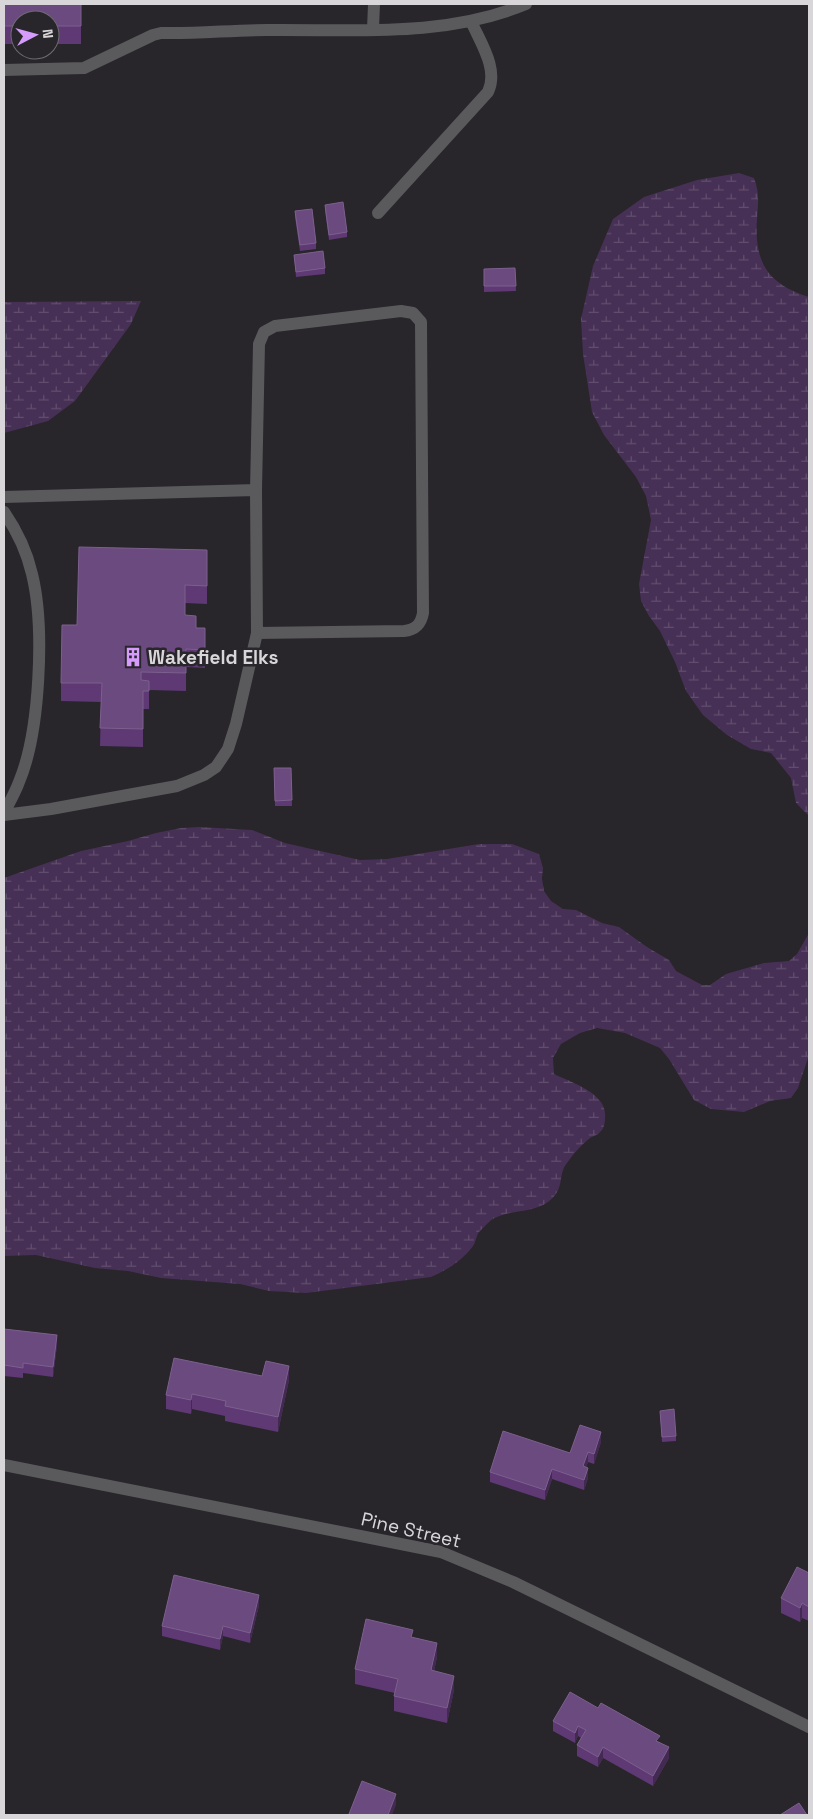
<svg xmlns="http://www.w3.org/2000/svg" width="813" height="1819" font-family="'Space Grotesk',sans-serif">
<defs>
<pattern id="wetland-marsh" width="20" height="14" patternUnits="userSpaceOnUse" patternTransform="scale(1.25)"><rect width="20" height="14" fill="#473055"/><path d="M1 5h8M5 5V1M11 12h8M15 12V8" fill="none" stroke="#614d6d"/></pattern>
</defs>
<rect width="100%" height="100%" fill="#28252b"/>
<path fill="url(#wetland-marsh)" d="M739 173 754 178C760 194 758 203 757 219 754 263 768 284 809 297V816L796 803 791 778 771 753 751 749 727 735 703 715 686 691 675 662 660 631 649 616 641 601 639 584 651 520 646 496 636 477 604 435 592 412 583 354 581 319 593 266 613 219 644 197 697 180Z
M141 301 131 324 75 401 48 421 4 433V302Z
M200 827 252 830 285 843 360 860 387 859 479 844H512L539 854 543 868 542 879 544 891 551 901 563 909 576 910 602 923 619 927 647 947 669 960 676 971 702 985H710L726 974 764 963 789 961 797 954 809 933V1055L798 1088 791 1098 770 1101 744 1112 711 1109 694 1100 669 1059 660 1048 625 1033 597 1028 580 1033 561 1044 553 1058 554 1074C572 1083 608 1093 605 1118 605 1123 604 1129 600 1132 598 1135 593 1136 590 1138 581 1145 574 1153 567 1163 557 1175 566 1189 548 1202 531 1214 506 1209 490 1221 487 1224 482 1229 479 1232 476 1236 476 1242 473 1246 463 1260 447 1270 431 1277L306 1293 269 1291 240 1284 161 1278 128 1271 95 1268 36 1255 4 1256V878L81 851 128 841 156 833 181 828Z"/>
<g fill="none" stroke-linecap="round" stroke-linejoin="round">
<path stroke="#5a595b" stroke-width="12" d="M373 29 374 4
M4 70 84 68 153 35 161 33C196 34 232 30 267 30 354 29 444 38 526 4
M378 213 488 92C499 69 480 42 471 21
M256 490 257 633
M4 497 256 490 259 344 264 332 275 326 401 311 413 313 421 322 423 613C421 624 416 630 404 631L257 633 236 724 228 749 216 767 204 775 177 786 51 809 4 815
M4 512C17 531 27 552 32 574 45 627 40 732 19 782 15 793 9 803 4 813"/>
<path stroke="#5a595b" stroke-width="12" d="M4 1465 441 1552 513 1582 809 1727"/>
</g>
<path fill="#5e3974" d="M4 4H81V44H50V20H20V44H4Z
M325 205 347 232V237L329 240 325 210Z
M295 211 316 243V249L300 251 295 217Z
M294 255 325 268V274L296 277Z
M515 268 516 291 484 292V269Z
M207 550V604L185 603V615L196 628H205V668L186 667V691L149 690V709H143V747L100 746 101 702 61 701V683L77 625Z
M274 768H291L292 806H275Z
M4 1329 57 1345 53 1377 23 1373V1378L4 1376Z
M262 1376 289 1380 278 1432 225 1421V1416L192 1409 191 1414 166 1409V1395Z
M660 1411 676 1436V1441L662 1442Z
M601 1442 594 1464 588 1462 586 1467 588 1478 584 1490 552 1479 545 1500 490 1482V1472L570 1453Z
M809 1573V1621L802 1618 800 1622 781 1613V1598Z
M259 1605 250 1643 223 1636 220 1650 162 1636V1626Z
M413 1637 437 1657 434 1671 454 1690 447 1723 394 1711V1696L395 1693 355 1684V1669Z
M553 1721 660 1742 669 1758 653 1786 603 1758 598 1767 577 1756V1745L581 1738 578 1736 575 1743 553 1731Z"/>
<path fill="#432a52" d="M57 1335V1345L53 1377V1367Z
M289 1366V1380L278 1432V1417Z
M192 1394V1409L191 1414V1400Z
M601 1432V1442L594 1464V1454Z
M588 1452V1462L583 1476V1466Z
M588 1468V1478L584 1490V1480Z
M552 1469V1479L545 1500V1490Z
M259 1595V1605L250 1643V1633Z
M802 1603V1618L800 1622V1608Z
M223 1626V1636L220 1650V1639Z
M437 1643V1657L431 1685V1670Z
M454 1676V1690L447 1723V1708Z
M578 1726V1736L575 1743V1733Z
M603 1747V1758L598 1767V1757Z
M669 1747V1758L653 1786V1776Z
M396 1794V1805L392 1815H388Z"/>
<path fill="#6b4a7f" stroke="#7c608d" d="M4 4H81V26H50V20H20V26H4Z
M343 202 347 232 329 235 325 205Z
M312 209 316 243 300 245 295 211Z
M323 251 325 268 296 272 294 255Z
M515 268 516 286H484V269Z
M79 547 207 550V586L185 585V615L196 616V628H205V650L186 649V673L141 672V680L149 681V691H143V729L100 728 102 683H61L62 625H77Z
M274 768H291L292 800 275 801Z
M4 1329 57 1335 53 1367 23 1363V1368L4 1365Z
M174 1358 262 1376 266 1361 289 1366 278 1417 225 1406 226 1401 192 1394 191 1400 166 1395Z
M674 1409 676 1436 662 1437 660 1411Z
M580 1425 601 1432 594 1454 588 1452 583 1466 588 1468 584 1480 552 1469 545 1490 490 1472 503 1431 570 1453Z
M797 1567 809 1573V1607L802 1603 800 1608 781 1598Z
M174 1575 259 1595 250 1633 223 1626 220 1639 162 1626Z
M366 1619 413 1630 411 1637 437 1643 431 1670 454 1676 447 1708 394 1696 398 1679 355 1669Z
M570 1692 598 1708 601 1703 660 1736 656 1741 669 1747 653 1776 603 1747 598 1757 577 1745 586 1730 578 1726 575 1733 553 1721Z
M362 1781 396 1794 388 1815H353L349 1814Z
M799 1803 807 1815H780Z"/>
<defs>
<symbol id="building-bare" viewBox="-9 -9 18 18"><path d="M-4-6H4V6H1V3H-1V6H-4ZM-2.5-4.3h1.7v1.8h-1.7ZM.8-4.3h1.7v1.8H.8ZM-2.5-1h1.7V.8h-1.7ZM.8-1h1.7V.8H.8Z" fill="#d59cfb" stroke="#28252b" stroke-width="2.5" paint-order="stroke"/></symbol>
</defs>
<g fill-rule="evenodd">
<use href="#building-bare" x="119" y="643" width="28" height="28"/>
</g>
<g text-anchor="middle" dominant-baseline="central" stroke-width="5" stroke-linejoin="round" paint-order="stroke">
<g font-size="19" font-weight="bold" fill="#d8d6d9" stroke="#28252b" text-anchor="start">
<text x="148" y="657">Wakefield Elks</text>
</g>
<g font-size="19" fill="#d8d6d9" stroke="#28252b">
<text transform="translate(411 1530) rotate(13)">Pine Street</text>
</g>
</g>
<rect width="813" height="1819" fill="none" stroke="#d8d6d9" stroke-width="10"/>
<g transform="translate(35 35) rotate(84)"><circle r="24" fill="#28252b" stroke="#6e6c71"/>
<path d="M0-4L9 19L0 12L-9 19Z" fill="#d59cfb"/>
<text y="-8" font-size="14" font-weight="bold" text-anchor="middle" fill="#d8d6d9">N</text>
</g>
</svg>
